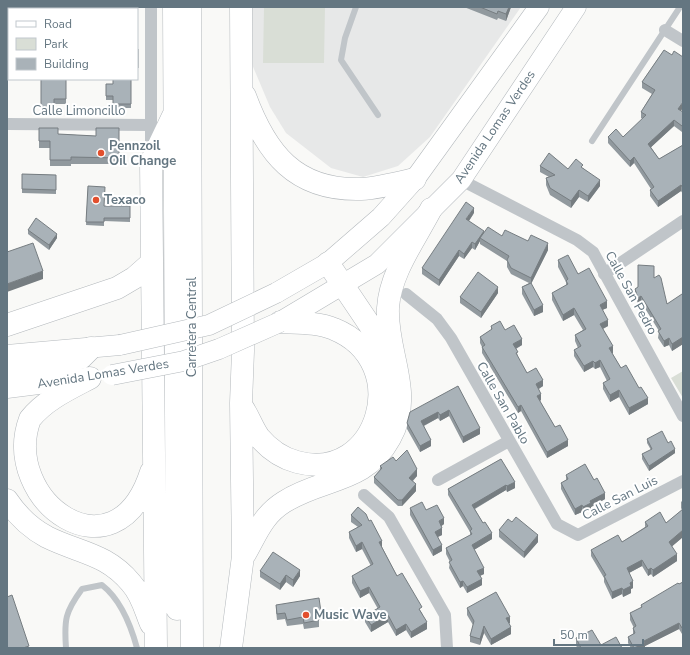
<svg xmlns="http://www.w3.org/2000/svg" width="690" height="655" font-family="'Nunito Sans',sans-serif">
<rect width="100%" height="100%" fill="#f9f9f7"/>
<path fill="#e7e8e8" d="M251 7H521L430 137 398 166 363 177 331 168 286 133 270 107 251 62Z"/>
<path fill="#d9ded6" d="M264 7H325L324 63H263Z
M683 371V398L671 378Z"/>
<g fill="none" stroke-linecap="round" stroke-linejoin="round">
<defs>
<path id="primary" d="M276 293 328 263 381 217 415 179 539 7
M280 322 377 264 461 180 576 7
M7 355 120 345
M7 388 86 378"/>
<path id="highway" d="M174 7 177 609
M190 7 192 648
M245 96C266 153 295 191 361 189 379 188 398 183 415 179
M328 263 390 355
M7 325 117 288 134 278 151 263
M7 370 81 358 91 348
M90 378C69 389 45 400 30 419 0 500 115 584 151 472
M243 408C249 417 253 429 259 437 269 449 282 458 297 462 378 484 415 362 334 329 318 322 297 323 280 322
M7 500C17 515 30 528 47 537 79 553 106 553 131 583 142 595 145 610 151 624
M245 554C257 533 263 515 284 502 323 477 365 484 390 438 415 393 386 354 388 308 390 273 415 240 431 209
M156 648 151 162 173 116
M231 648 243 556 241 403 243 351 241 7"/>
</defs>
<use href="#primary" stroke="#b4b9bd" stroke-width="21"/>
<use href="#highway" stroke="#b3b8bc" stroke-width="23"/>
<path stroke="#c0c5c9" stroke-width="6" d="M356 7 345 38 341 60 378 115
M592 141 680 7
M66 648C64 620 65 612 82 589L102 585C120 599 131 626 137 648"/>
<path stroke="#c0c5c9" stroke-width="12" d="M151 7V154
M665 30 683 41
M7 124 150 125
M461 180 577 240 593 252 683 416
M604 274 683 221
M406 294 437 319 451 338 557 524 578 535 683 481
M438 480 509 441
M364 495 389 517 445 615 447 648"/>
<use href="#primary" stroke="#fff" stroke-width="20"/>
<use href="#highway" stroke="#fff" stroke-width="22"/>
<defs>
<path id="primary-bridge" d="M120 345 209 325 276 293
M112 375 184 361 219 349 280 322"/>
</defs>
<use href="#primary-bridge" stroke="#b4b9bd" stroke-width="21" stroke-linecap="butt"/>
<use href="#primary-bridge" stroke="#fff" stroke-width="20"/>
</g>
<path fill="#91999e" d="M7 7H27V9H9V14Z
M65 7H87V9H71Z
M464 7H511L506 21 498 18 497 20Z
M664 50 681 111 683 112V131L682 132 674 126 651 147 659 159 683 145V194L681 191 658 207 650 196V190L651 189 634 163 630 167 608 143V137H623L643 119 641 118V112L652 94 642 88V82Z
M41 79H66V104H54V114H41Z
M131 79V108H113V100H106V84H113Z
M39 128 58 134 96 136 119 128V164H71V166H50V148H39Z
M540 166 568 169 583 168 600 186 588 202 579 197 571 208 550 195 546 185V178L549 177 540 172Z
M22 174 56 175V194L22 193Z
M88 186 104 206H130V222L104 221V226L86 225Z
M474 213 469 221 484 233 528 241 548 250 531 284 543 312 534 316 522 294V287L529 283 511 274 507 267V261L480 244V241L475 250 472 248 464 259 459 256 439 286 422 274V268Z
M28 230 57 238 49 250 28 234Z
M558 260 578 274 607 308 602 310 608 326 603 329 613 353H612L621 368 648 404 629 415 619 397 610 402 603 389V383L607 381 600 367 595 369 593 367 584 372 574 356V350L578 348 575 341V335L583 330 574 315 563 321 552 300V293L566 286V282L558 267Z
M654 278 667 304 683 295V344L672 351 669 345 664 347 658 338 659 331 641 302 638 304 635 295V289Z
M498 293 481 318 460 303V297Z
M491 326 505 330 522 345 516 349 518 357 527 373 543 386 539 389 541 400 540 401 555 427 568 446 547 458 521 411 518 413 482 353V347L480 343V337L491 330Z
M458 386 480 434 463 443 449 416 440 421 438 418 424 426 431 446 420 452 407 429V423Z
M647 439 668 443 675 453 649 471 642 459V454L651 450 647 443Z
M501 459 515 488 507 492 506 490 475 509 492 539 474 550 484 574 480 576 482 585 467 593 463 586 460 588 449 568 450 562 446 554V548L470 536V532L448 495V489Z
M396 461 417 476 413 481 416 491 402 506H398L374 483V477L380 470V466Z
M566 475 594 480 605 499 591 507V509L583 514 582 512 575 515 561 489V483L566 480Z
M683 500V537L672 546 677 561 653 577 651 574 648 576 642 566 629 573 633 588 631 589V593L623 597 622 594 612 599 604 582V578L591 556V550L622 542 645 527V522L666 523 682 510 681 508V502Z
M358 507 382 547 397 576 422 613 427 629 411 638 406 630 396 636 388 622 371 632 365 622V616L378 609 369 593 360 598 352 583V576L371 566 362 549 356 552 349 538V532L358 527 351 522V515Z
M410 508 426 510 444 524 441 526 442 535 438 537 442 551 433 556 410 515Z
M512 522 538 542 524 558 499 537V530Z
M260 571 300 576 293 587 286 582 280 590 260 577Z
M683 582V634H682L679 629 645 646V648H631L628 643V637L633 634V628H634L630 620V613L641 608V605Z
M276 605 321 612V618H319V627L304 629 303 624 287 626 285 619 277 620 276 611Z
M467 608 510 623H509L511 634 491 645 484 633 480 645 470 642V636L473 625 467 615Z
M576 638 601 645 622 648H577L576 645Z"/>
<path fill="#767d81" d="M509 7H511L506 21V14Z
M683 102V108L678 115V109Z
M674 120V126L648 150V144Z
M634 157V163L630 167V161Z
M600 180V186L588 202V196Z
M681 185V191L658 207V201Z
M579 190V197L571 208V201Z
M474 208V213L466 225V219Z
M484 231V237L480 238V241L475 250V244Z
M57 234V238L49 250V245Z
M472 242V248L464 259V254Z
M548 243V250L531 284V278Z
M459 250V256L439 286V280Z
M43 271V279L7 292V284Z
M498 287V293L481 318V312Z
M641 296V302L638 304V298Z
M607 301V308L600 311V305Z
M543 305V312L534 316V310Z
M574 308V315L563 321V315Z
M608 320V326L600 330V324Z
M683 337V344L672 351V344Z
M669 338V345L664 347V341Z
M522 339V345L513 350V344Z
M613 346V353L609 355V348Z
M600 360V367L595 369V363Z
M593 361V367L584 372V366Z
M543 380V386L536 390V384Z
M619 390V397L610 402V395Z
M541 394V400L537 402V396Z
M648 398V404L629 415V408Z
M521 405V411L518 413V407Z
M449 410V416L440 421V415Z
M438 412V418L421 427V421Z
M480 428V434L463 443V437Z
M431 440V446L420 452V446Z
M568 440V446L547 458V452Z
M675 449V453L649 471V466Z
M417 469V476L409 484V478Z
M515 482V488L507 492V486Z
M416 484V491L402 506V500Z
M506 485V490L472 510V505Z
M605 493V499L591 507V509L583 514V507L590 501Z
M582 505V512L575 515V509Z
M444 518V524L439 528V521Z
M442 528V535L435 538V532Z
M683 530V537L669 549V542Z
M492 533V539L472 551V545Z
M538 535V542L524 558V552Z
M382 541V547L379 549V542Z
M362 542V549L356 552V546Z
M442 545V551L433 556V550Z
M677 554V561L653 577V570Z
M7 555H8V562L7 563Z
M642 560V566L627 574V568Z
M484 568V574L477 577V571Z
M651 568V574L648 576V570Z
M300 570V576L293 587V580Z
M286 575V582L280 590V584Z
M482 579V585L467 593V587Z
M463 581V586L460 588V582Z
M633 581V588L631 589V593L623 597V590L630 583Z
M369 587V593L360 598V591Z
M622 588V594L612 599V592Z
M388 615V622L371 632V625Z
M510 617V623L506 625V618Z
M427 622V629L411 638V632Z
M679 623V629L645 646V648H634L644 641Z
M406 624V630L396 636V630Z
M484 626V633L480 645V639Z
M511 627V634L491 645V639Z"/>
<path fill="#a9b2b8" stroke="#767d81" d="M9 7H27V9H10Z
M80 7H86V9Z
M480 7H509L506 14 498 11 497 14Z
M137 49H138V68H137Z
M664 50 672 55 674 51 683 57V102L678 109 683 112V124L682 126 674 120 648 144 659 159 683 145V188L681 185 658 201 650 190 654 187 634 157 630 161 608 137 616 129 623 137 646 115 641 112 655 90 642 82Z
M41 79H66V99H54V109H41Z
M113 79H131V104H113V96H106V84H113Z
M39 128H58V134L96 136V128H119V158L71 157V160H50V141H39Z
M549 153 568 169 576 159 583 165 581 167 600 180 588 196 579 190 571 201 550 188 546 178 555 175 540 166Z
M22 174 56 175V190L22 189Z
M88 186 105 187 104 206H130V218H104V222H86Z
M466 202 474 208 466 219 484 231 475 244 472 242 464 254 459 250 439 280 422 268Z
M36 218 57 234 49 245 28 230Z
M488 227 502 236 505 230 528 241 531 235 548 243 531 278 511 268 507 260 509 256 480 238Z
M33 243 43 271 7 284V252Z
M568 255 578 274 589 268 607 301 600 305 608 320 600 324 613 346 609 348 621 368 626 365 639 388 641 387 648 398 629 408 619 390 610 395 603 383 610 379 600 360 595 363 593 361 584 366 574 350 581 346 575 335 586 329 574 308 563 315 552 293 568 284 566 281 568 279 558 260Z
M638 265 654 266V278L659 275 661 278 667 304 682 294 683 295V337L672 344 669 338 664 341 658 331 661 329 641 296 638 298 635 289 638 287Z
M478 272 498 287 481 312 460 297Z
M531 283 543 305 534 310 522 287Z
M500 321 505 330 514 325 522 339 513 344 518 352 516 353 527 373 536 368 543 380 536 384 541 394 537 396 555 427 560 425 568 440 547 452 521 405 518 407 482 347 485 345 480 337 492 329 491 326Z
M458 386 480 428 463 437 449 410 440 415 438 412 421 421 431 440 420 446 407 423 410 412Z
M662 431 668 443 671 441 675 449 649 466 642 454 652 449 647 439Z
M407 450 417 469 409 478 416 484 402 500H398L374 477 382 468 380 466 393 457 396 461Z
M501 459 515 482 507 486 506 485 472 505 483 523 485 522 492 533 472 545 484 568 477 571 482 579 467 587 463 581 460 582 449 562 452 560 446 548 472 534 470 531 472 529 448 489Z
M585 464 594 480 597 478 605 493 590 501 591 503 583 507 582 505 575 509 561 483 568 479 566 475Z
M422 502 426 510 437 505 444 518 439 521 442 528 435 532 442 545 433 550 410 508Z
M358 507 366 514 369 521 371 520 382 541 379 542 397 576 402 573 422 607 419 609 427 622 411 632 406 624 396 630 388 615 371 625 365 616 380 607 369 587 360 591 352 576 373 564 362 542 356 546 349 532 362 525 351 515Z
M683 509V530L669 542 677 554 653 570 651 568 648 570 642 560 627 568 633 581 630 583 631 586 623 590 622 588 612 592 604 576 606 575 591 550 618 535 622 542 648 526 645 522 660 512 666 523Z
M516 517 538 535 524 552 499 530 508 519 512 522Z
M273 552 300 570 293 580 286 575 280 584 260 571Z
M683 582V628H682L679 623 644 641 645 643 634 648 628 637 635 633 633 628 636 626 630 613 642 607 641 605 678 583 679 584Z
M496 592 510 617 506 618 511 627 491 639 484 626 480 639 470 636 474 621 467 608Z
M12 595 29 646 23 648H7V597Z
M319 598 321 612H318L319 620 304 623 303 617 287 620 285 613 277 614 276 605Z
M592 630 601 645 616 637 622 648H581L576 638Z"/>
<g fill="#e24f2d" stroke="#fff" stroke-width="1.5">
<circle cx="101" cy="153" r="4"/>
<circle cx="96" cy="200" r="4"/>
<circle cx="306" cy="615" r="4"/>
</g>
<g text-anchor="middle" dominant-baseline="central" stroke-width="4" stroke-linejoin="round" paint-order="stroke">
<g font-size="13" fill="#647681" stroke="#fff">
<text x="79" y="111">Calle Limoncillo</text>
<text transform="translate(495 127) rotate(-56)">Avenida Lomas Verdes</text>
<text transform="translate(631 293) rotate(61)">Calle San Pedro</text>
<text transform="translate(192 327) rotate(-90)">Carretera Central</text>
<text transform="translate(103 374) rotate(-9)">Avenida Lomas Verdes</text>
<text transform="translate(503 403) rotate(60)">Calle San Pablo</text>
<text transform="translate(620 498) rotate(-27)">Calle San Luis</text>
</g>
<g font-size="13" font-weight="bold" fill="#647681" stroke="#fff" text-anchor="start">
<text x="109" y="146">Pennzoil<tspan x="109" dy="15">Oil Change</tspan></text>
<text x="104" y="200">Texaco</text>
<text x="314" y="615">Music Wave</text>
</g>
</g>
<rect width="690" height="655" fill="none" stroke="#647681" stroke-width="16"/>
<rect x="8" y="8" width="130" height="72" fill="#ffffff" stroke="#c1c8cd"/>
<rect x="16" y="21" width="20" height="6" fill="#ffffff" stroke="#c1c8cd"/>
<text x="44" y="28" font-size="12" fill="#647681">Road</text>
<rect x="16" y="38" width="20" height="12" fill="#d9ded6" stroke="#c1c8cd"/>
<text x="44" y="48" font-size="12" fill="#647681">Park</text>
<rect x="16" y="58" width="20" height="12" fill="#a9b2b8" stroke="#c1c8cd"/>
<text x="44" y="68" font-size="12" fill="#647681">Building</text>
<path d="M554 639v6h89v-6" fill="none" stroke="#647681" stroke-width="2"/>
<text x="560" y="639" font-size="12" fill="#647681" stroke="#ffffff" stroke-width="3" paint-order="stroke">50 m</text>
</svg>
